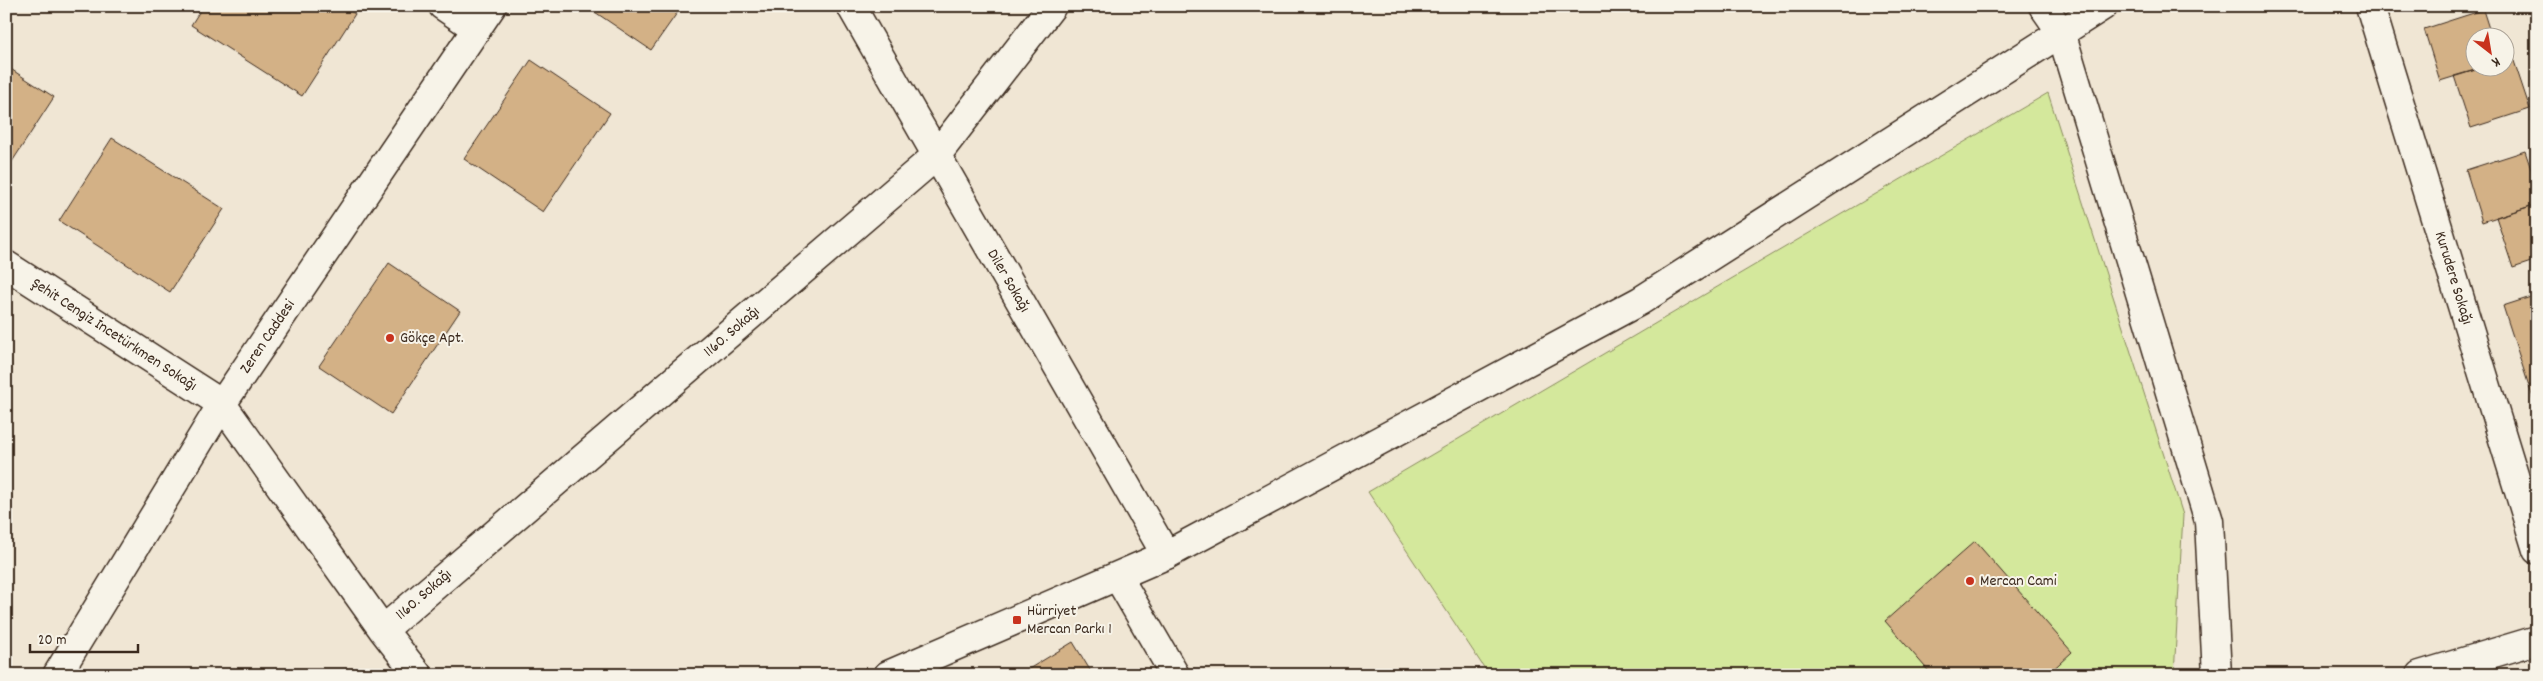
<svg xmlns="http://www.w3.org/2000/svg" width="2543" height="681" font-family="Dekko,sans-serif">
<rect width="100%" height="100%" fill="#f0e6d4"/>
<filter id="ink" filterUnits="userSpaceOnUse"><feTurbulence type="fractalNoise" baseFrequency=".02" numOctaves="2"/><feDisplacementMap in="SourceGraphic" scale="10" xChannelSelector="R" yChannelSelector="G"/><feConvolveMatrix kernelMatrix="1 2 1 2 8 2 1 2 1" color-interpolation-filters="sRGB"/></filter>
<g filter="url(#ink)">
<path fill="#d4e89c" stroke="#88895d" d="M2048 93 2183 515 2174 675H1489L1368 492Z"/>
<path fill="#d3b186" stroke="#3b2a1e" d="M203 6H343L355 14 302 96 191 25Z
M586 6H682L651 50Z
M2483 10 2492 38H2476V68H2482L2440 81 2424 29Z
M2513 58 2530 109 2471 128 2454 76 2482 68H2506V60Z
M531 60 610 113 543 212 464 159Z
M6 66 54 97 6 171Z
M112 138 224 209 170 292 59 221Z
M2525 151 2537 187V204L2482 222 2466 170Z
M2537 204V260L2513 268 2496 217Z
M389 263 460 311 391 414 319 366Z
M2537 295V383L2529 386 2503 306Z
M2537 383V410L2529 386Z
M1975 541 2072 652 2047 675H1932L1885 621Z
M1073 642 1093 675H1019Z"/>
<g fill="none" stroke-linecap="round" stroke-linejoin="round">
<defs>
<path id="street" d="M443 6 477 29
M851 6 1166 555
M2043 6 2061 32 2209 521 2217 675
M2370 6 2537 550
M6 265 222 404 383 630 418 675
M1118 577 1175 675
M383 630 936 156 1052 6
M2420 675 2537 640"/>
<path id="secondary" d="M57 675 222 404 492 6
M888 675 1166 555 1640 301 2103 6"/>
</defs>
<use href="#street" stroke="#3b2a1e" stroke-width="31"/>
<use href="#secondary" stroke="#3b2a1e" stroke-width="31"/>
<use href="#street" stroke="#f7f3e8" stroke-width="28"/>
<use href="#secondary" stroke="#f7f3e8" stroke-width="28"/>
</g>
</g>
<g fill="#c8321e" stroke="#f7f3e8" stroke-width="2">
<circle cx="390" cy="338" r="5"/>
<circle cx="1970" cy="581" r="5"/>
<rect x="1012" y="615" width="10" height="10" rx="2.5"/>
</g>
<g text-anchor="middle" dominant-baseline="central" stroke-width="4" stroke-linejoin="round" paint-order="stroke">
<g font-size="16" fill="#3b2a1e" stroke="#f7f3e8">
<text transform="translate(2453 278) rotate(73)">Kurudere Sokağı</text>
<text transform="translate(1008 281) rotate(60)">Diler Sokağı</text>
<text transform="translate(732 332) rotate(-41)">1160. Sokağı</text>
<text transform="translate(114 335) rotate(33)">Şehit Cengiz İncetürkmen Sokağı</text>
<text transform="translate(268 337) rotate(-56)">Zeren Caddesi</text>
<text transform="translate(424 595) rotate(-41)">1160. Sokağı</text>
</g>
<g font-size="16" fill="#3b2a1e" stroke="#f7f3e8" text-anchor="start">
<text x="400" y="338">Gökçe Apt.</text>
<text x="1980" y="581">Mercan Cami</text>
<text x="1027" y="611">Hürriyet<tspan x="1027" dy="18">Mercan Parkı 1</tspan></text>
</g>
</g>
<rect width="2543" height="681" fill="none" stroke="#f7f3e8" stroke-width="25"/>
<rect x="12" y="12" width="2518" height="656" fill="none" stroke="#3b2a1e" stroke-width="2" filter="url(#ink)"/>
<g transform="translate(2490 52) rotate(149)"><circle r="24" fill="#f7f3e8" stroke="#aca397"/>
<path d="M0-4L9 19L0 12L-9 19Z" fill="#c8321e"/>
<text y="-8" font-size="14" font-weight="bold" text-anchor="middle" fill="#3b2a1e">K</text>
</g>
<path d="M30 644v8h108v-8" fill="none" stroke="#3b2a1e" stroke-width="2.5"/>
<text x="38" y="644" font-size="15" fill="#3b2a1e" stroke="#f7f3e8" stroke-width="4" paint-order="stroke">20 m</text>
</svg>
